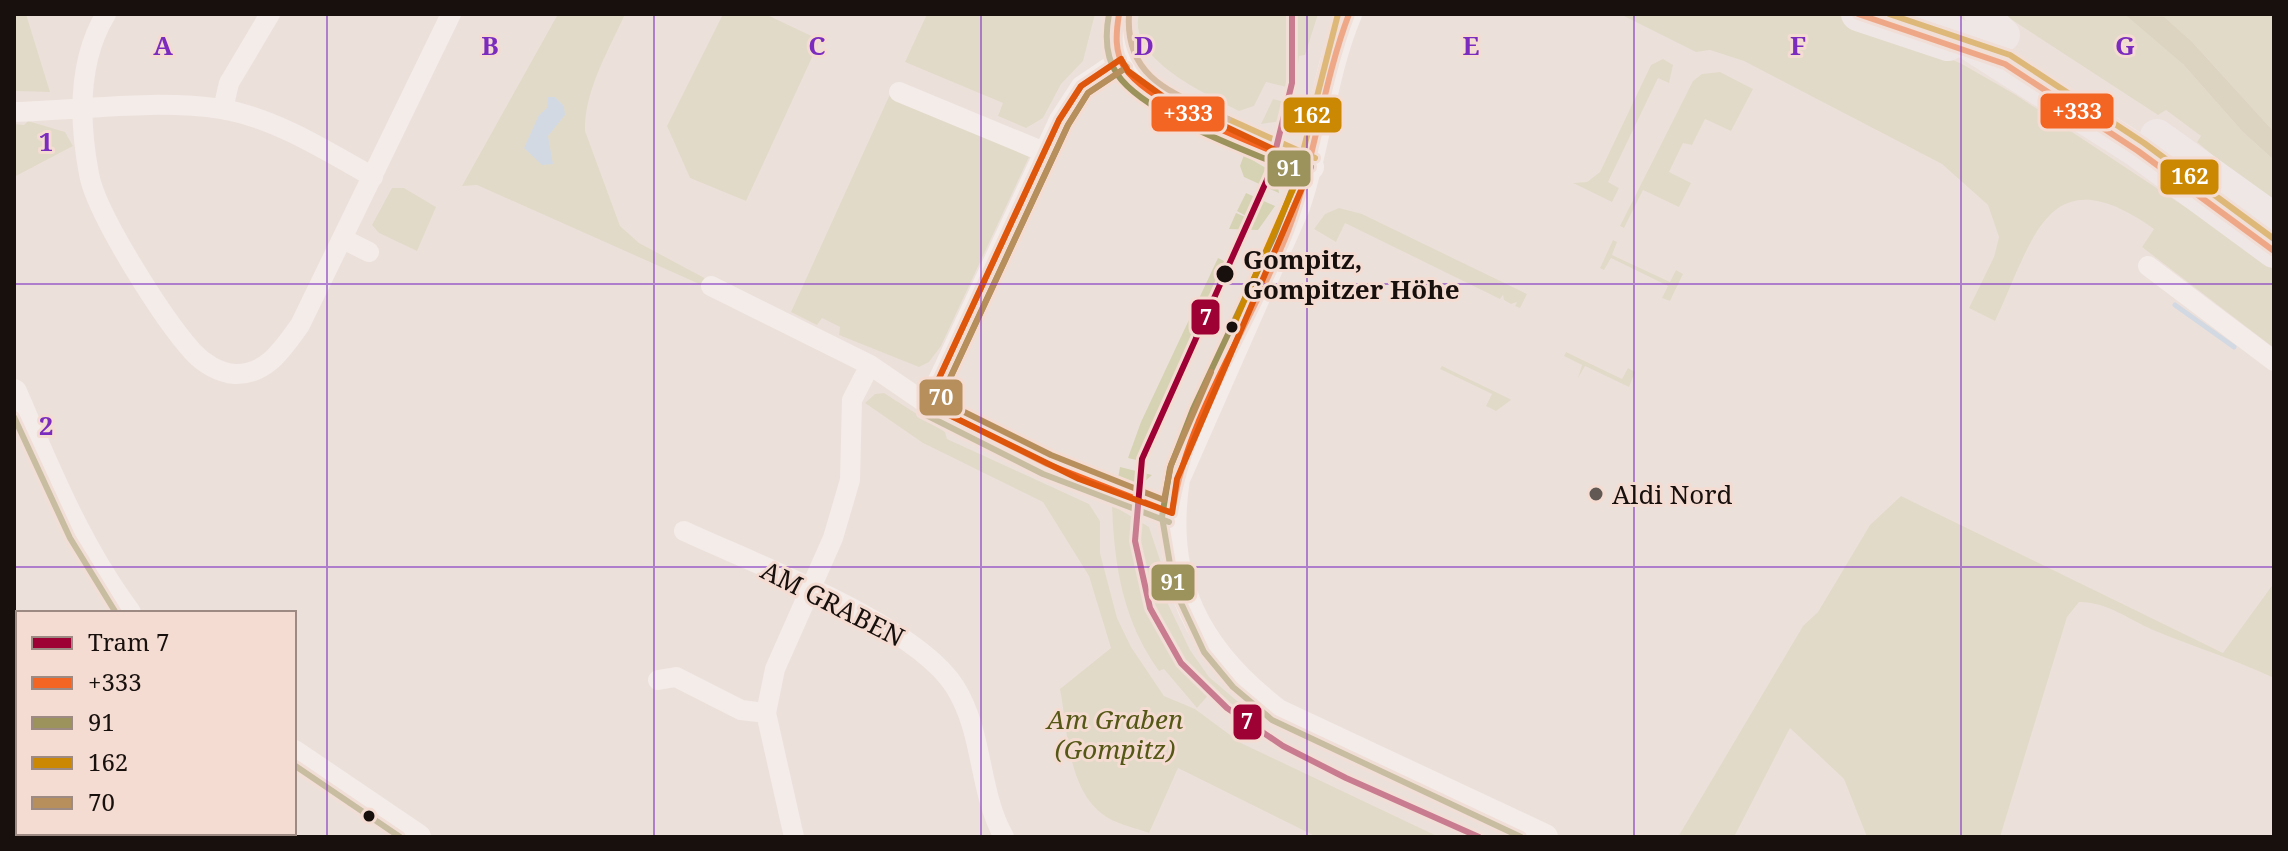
<svg xmlns="http://www.w3.org/2000/svg" width="2288" height="851" font-family="'Noto Serif',serif">
<rect width="100%" height="100%" fill="#ece0da"/>
<path fill="#d5d3b3" d="M14 14H26L50 92 14 91Z
M558 14H625C609 50 584 91 585 131L620 226 639 243 710 281 706 287 477 185 462 186Z
M723 14H765L820 40 746 201 690 178 667 126Z
M927 14H1095L1083 61 1061 84 1043 118 1026 128 998 116 1003 103 905 62Z
M1139 14H1318L1305 55 1299 56 1295 89 1266 82 1254 106 1239 111C1206 94 1127 59 1139 14Z
M1620 14H1834L1891 33 1962 64 2016 95 2223 232 2274 262V348L2142 247 2154 229C2048 154 2034 238 1995 321L1969 308 1994 257 1999 237 1988 205 1942 164 1744 61 1710 50 1696 52Z
M2003 14H2274V132L2193 43 2183 64 2243 132 2274 160V207L2197 142 2201 136 2166 110 2158 115Z
M1663 59 1673 65 1669 83 1658 78 1608 182 1619 188 1612 202 1573 183 1587 182 1600 172 1651 65Z
M1720 72 1753 89 1731 131 1705 119 1692 145 1683 143 1669 172 1691 183 1679 207 1643 190 1624 228 1620 226 1693 81 1702 74Z
M891 92 1029 157 941 346 929 362 919 367 839 335 840 327 822 318 817 325 791 312Z
M1273 99 1301 106 1288 120 1261 124Z
M28 121 65 132 73 146 14 177V124L24 125Z
M1244 155 1276 174 1279 193 1244 177 1240 166Z
M392 188H404L436 207 417 251 379 233 372 225Z
M1246 193 1275 206 1258 230 1229 229 1236 213 1257 222 1237 211Z
M1339 208 1362 214 1527 294 1520 308 1515 306 1517 302 1511 304 1504 300 1503 295 1500 299 1345 223 1336 242 1314 229 1325 214Z
M1613 240 1617 242 1612 255 1670 282 1676 270 1683 274 1670 301 1662 298 1668 286 1611 258 1604 270 1600 268Z
M1218 258 1232 265 1168 401 1145 462 1128 458 1141 422Z
M1566 352 1622 379 1628 368 1635 372 1629 387 1585 366 1578 378 1582 365 1564 356Z
M1442 366 1510 399 1511 400 1496 411 1486 406 1492 394 1440 369Z
M884 393 945 432 947 439 1089 504 1100 521V553L1117 618 1131 647 1164 696 1195 709 1241 743 1439 837H1317L1178 768 1149 833C1136 828 1120 825 1108 818 1067 793 1068 731 1060 689L1111 648 1089 576 1043 502 923 443 865 403 875 394Z
M1120 467 1152 475 1144 482 1117 484Z
M1901 496 2223 653 2274 583V678C2234 659 2194 647 2153 630 2128 619 2107 602 2079 602L2067 617 2000 837H1867L1844 779 1790 728 1734 837H1678L1803 626 1818 612 1870 525Z
M1112 505 1149 527 1161 563 1158 564 1168 604 1190 650 1209 677 1257 718 1252 722 1212 691 1197 708 1164 669 1159 671C1123 621 1114 566 1112 505Z"/>
<path fill="#c7c3a2" d="M2127 16 2164 17 2193 43 2274 132V160L2243 132 2183 64Z"/>
<path fill="#b3d1ec" d="M548 97H555L564 106 565 115 548 136 553 164 542 165 524 148 539 115 547 108Z"/>
<g fill="none" stroke-linecap="round" stroke-linejoin="round">
<path stroke="#b3d1ec" stroke-width="5" d="M2175 305 2234 347"/>
<path stroke="#fcfaf9" stroke-width="20" d="M106 14C78 60 79 121 89 174 96 214 164 320 193 352 203 363 219 373 235 374 267 375 283 348 300 325L451 14
M899 92 1044 152
M223 109 229 83 270 14
M14 112C82 110 155 99 222 109 275 118 327 151 373 177
M343 239 369 252
M2148 266 2274 361
M711 286 870 365 927 404 974 431 1095 486 1172 513
M927 404 1059 120 1081 86 1121 59
M684 531C755 564 916 624 955 687 984 733 978 791 1004 837
M658 680 676 677 741 710 766 713
M32 837 37 833
M794 837 766 713 775 669 833 538 850 480 852 400 870 365"/>
<path stroke="#fcfaf9" stroke-width="26" d="M1119 14C1115 34 1114 56 1129 73 1160 107 1266 147 1311 167
M1349 14C1323 76 1319 144 1297 207L1177 479C1161 581 1198 651 1278 712L1545 837
M14 392C47 468 78 546 128 613
M294 753 418 837"/>
<path stroke="#f1f0f2" stroke-width="34" d="M1858 14 1948 44
M1923 14 2138 151 2274 251
M1981 14 2003 35
M2157 136 2274 220"/>
<defs>
<path id="bus-1" d="M1119 14C1116 33 1114 52 1125 68 1152 108 1265 147 1311 167
M1858 14 2005 64 2138 151 2274 251
M927 404 1059 120 1081 86 1121 59
M927 404 1047 464 1172 513
M1172 513C1187 413 1252 325 1288 231 1315 161 1322 85 1349 14"/>
<path id="bus-2" d="M1109 14C1105 35 1105 56 1117 74 1146 117 1259 155 1307 176
M1302 164 1274 236 1193 409 1170 468 1162 517 1174 588 1204 652 1233 687 1272 720 1521 837
M936 408 1068 125 1088 93 1127 67
M922 413 1043 474 1169 522
M14 417 70 538 116 613
M294 765 400 837"/>
<path id="bus-3" d="M1889 14 2010 55 2144 143 2274 239
M1228 119 1315 158
M1234 324 1294 187 1338 14"/>
<path id="bus-4" d="M1129 15C1125 81 1177 94 1228 119
M1127 67 1088 93 1068 125 940 400 1051 455 1164 500 1171 465 1211 372"/>
</defs>
<use href="#bus-1" stroke="#f4dcd2" stroke-width="12"/>
<use href="#bus-2" stroke="#f4dcd2" stroke-width="12"/>
<use href="#bus-3" stroke="#f4dcd2" stroke-width="12"/>
<use href="#bus-4" stroke="#f4dcd2" stroke-width="12"/>
<use href="#bus-1" stroke="#f26522" stroke-width="6"/>
<use href="#bus-2" stroke="#9b925c" stroke-width="6"/>
<use href="#bus-3" stroke="#ca8803" stroke-width="6"/>
<use href="#bus-4" stroke="#b78f5d" stroke-width="6"/>
<defs>
<path id="tram-1" d="M1292 14V83L1270 173 1142 459 1135 541 1150 608 1181 663 1227 708 1283 746 1346 778 1479 837"/>
</defs>
<use href="#tram-1" stroke="#f4dcd2" stroke-width="12"/>
<use href="#tram-1" stroke="#9e0234" stroke-width="6"/>
</g>
<path d="M0 0H2288V851H0ZM1121 59 1128 71 1165 98 1311 167 1177 479 1172 513 1079 479 927 404 1059 120 1081 86Z" fill="#ece0da" fill-opacity=".55" fill-rule="evenodd"/>
<path fill="none" stroke="#de550c" stroke-width="6" stroke-linejoin="round" d="M1121 59 1128 71 1165 98 1311 167 1177 479 1172 513 1079 479 927 404 1059 120 1081 86Z"/>
<path fill="none" stroke="#7b2cbf" stroke-width="2" stroke-opacity="0.55" d="M327 14V837M654 14V837M981 14V837M1307 14V837M1634 14V837M1961 14V837M14 284H2274M14 567H2274"/>
<g fill="#18100d" stroke="#f4dcd2" stroke-width="3">
<circle cx="1225" cy="274" r="10"/>
<circle cx="1232" cy="327" r="7"/>
<circle cx="369" cy="816" r="7"/>
</g>
<circle fill="#625955" stroke="#f4dcd2" stroke-width="3" cx="1596" cy="494" r="8"/>
<g text-anchor="middle" dominant-baseline="central" stroke-width="6" stroke-linejoin="round" paint-order="stroke">
<g font-size="26" font-weight="bold" fill="#18100d" stroke="#f4dcd2" text-anchor="start">
<text x="1243" y="259">Gompitz,<tspan x="1243" dy="30">Gompitzer Höhe</tspan></text>
</g>
<g font-size="26" fill="#18100d" stroke="#f4dcd2" text-anchor="start">
<text x="1612" y="494">Aldi Nord</text>
</g>
<g font-size="26" fill="#18100d" stroke="#f4dcd2">
<text transform="translate(833 603) rotate(27)">AM GRABEN</text>
</g>
<g font-size="26" font-style="italic" fill="#545715" stroke="#f4dcd2">
<text x="1115" y="719">Am Graben<tspan x="1115" dy="30">(Gompitz)</tspan></text>
</g>
</g>
<g font-size="26" text-anchor="middle" font-weight="bold" fill="#7b2cbf" stroke="#f4dcd2" stroke-width="6" stroke-linejoin="round" paint-order="stroke">
<text x="163" y="55">A</text>
<text x="490" y="55">B</text>
<text x="817" y="55">C</text>
<text x="1144" y="55">D</text>
<text x="1471" y="55">E</text>
<text x="1798" y="55">F</text>
<text x="2125" y="55">G</text>
<text x="46" y="151">1</text>
<text x="46" y="435">2</text>
</g>
<g stroke="#f4dcd2" stroke-width="3">
<rect x="2039" y="92" width="76" height="38" rx="8" fill="#f26522"/>
<rect x="1150" y="95" width="76" height="38" rx="8" fill="#f26522"/>
<rect x="1282" y="96" width="61" height="38" rx="8" fill="#ca8803"/>
<rect x="1266" y="149" width="46" height="39" rx="8" fill="#9b925c"/>
<rect x="2159" y="158" width="61" height="38" rx="8" fill="#ca8803"/>
<rect x="1190" y="298" width="31" height="38" rx="8" fill="#9e0234"/>
<rect x="918" y="378" width="46" height="39" rx="8" fill="#b78f5d"/>
<rect x="1150" y="563" width="46" height="39" rx="8" fill="#9b925c"/>
<rect x="1232" y="703" width="31" height="38" rx="8" fill="#9e0234"/>
</g>
<g font-size="22" text-anchor="middle" font-weight="bold" fill="#fff">
<text x="2077" y="119">+333</text>
<text x="1188" y="121">+333</text>
<text x="1312" y="123">162</text>
<text x="1289" y="176">91</text>
<text x="2190" y="184">162</text>
<text x="1206" y="325">7</text>
<text x="941" y="405">70</text>
<text x="1173" y="590">91</text>
<text x="1247" y="729">7</text>
</g>
<rect width="2288" height="851" fill="none" stroke="#18100d" stroke-width="32"/>
<rect x="16" y="611" width="280" height="224" fill="#f4dcd2" stroke="#9c8a83" stroke-width="2"/>
<rect x="32" y="637" width="40" height="12" fill="#9e0234" stroke="#9c8a83" stroke-width="2"/>
<text x="88" y="651" font-size="24" fill="#18100d">Tram 7</text>
<rect x="32" y="677" width="40" height="12" fill="#f26522" stroke="#9c8a83" stroke-width="2"/>
<text x="88" y="691" font-size="24" fill="#18100d">+333</text>
<rect x="32" y="717" width="40" height="12" fill="#9b925c" stroke="#9c8a83" stroke-width="2"/>
<text x="88" y="731" font-size="24" fill="#18100d">91</text>
<rect x="32" y="757" width="40" height="12" fill="#ca8803" stroke="#9c8a83" stroke-width="2"/>
<text x="88" y="771" font-size="24" fill="#18100d">162</text>
<rect x="32" y="797" width="40" height="12" fill="#b78f5d" stroke="#9c8a83" stroke-width="2"/>
<text x="88" y="811" font-size="24" fill="#18100d">70</text>
</svg>
